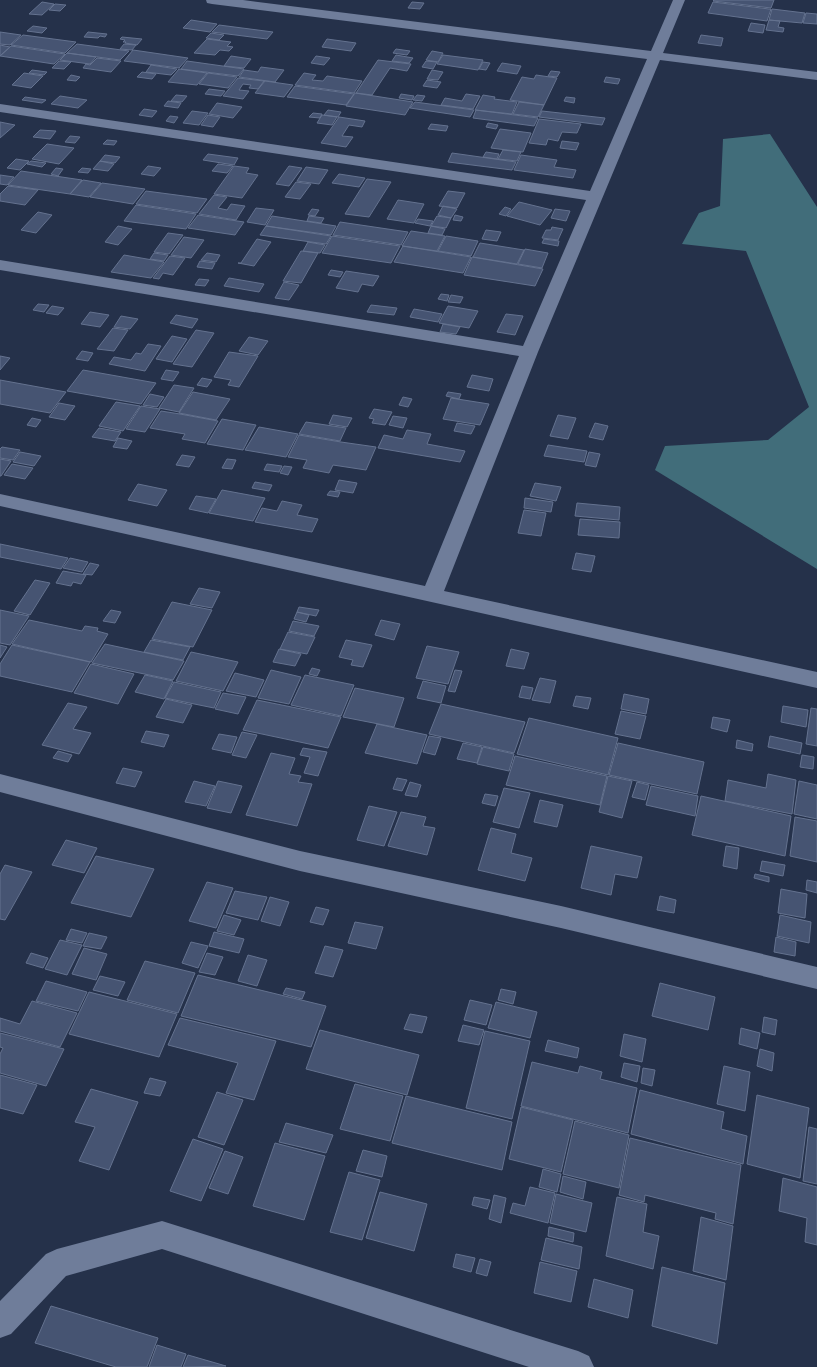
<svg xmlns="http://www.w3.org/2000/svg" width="817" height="1367" font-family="Arial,sans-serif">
<rect width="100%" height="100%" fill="#25314a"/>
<path fill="#416d7a" d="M770 134 817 207V569L655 470 665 446 768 440 809 407 746 251 682 244 699 213 720 206 723 139Z"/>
<path fill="#465472" stroke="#64728f" d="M714 0H774L771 8 713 1Z
M42 2 54 4 42 15 29 14Z
M412 2 424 3 420 9 408 8Z
M713 2 769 9H771L767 21 708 13Z
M55 4 66 5 60 11 49 10Z
M772 9 805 13 802 23 769 20Z
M806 13 817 14V24L803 23Z
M191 20 217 24 210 32 183 28Z
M769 20 780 21 778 27 784 28 783 32 766 30Z
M751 23 765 25 763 33 748 31Z
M219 25 273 32 267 39 212 32Z
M33 26 47 28 42 33 27 31Z
M0 32 21 35 10 45 0 44Z
M88 32 107 34 105 37 100 36 98 38 84 37Z
M211 33 224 35 219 40 206 38Z
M23 35 76 42 65 53 11 45Z
M701 35 723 38 721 46 698 43Z
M122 37 142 39 137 45 125 43 126 42H123L125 40 120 39Z
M207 39 231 42 227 46 233 47 229 51 220 50 215 55 194 53Z
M327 39 356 43 351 51 322 47Z
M77 44 129 51 120 60 67 53Z
M124 44 136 45 132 50 120 49Z
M0 45 10 47 0 56Z
M11 46 65 54 54 64 0 56Z
M396 49 410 51 407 55 393 53Z
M133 50 188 58 179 68 124 61Z
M432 51 443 53 438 62 426 60Z
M67 53 96 57 90 64 60 60Z
M396 55 413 58 409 63 392 61Z
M443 55 483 60 478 70 437 64Z
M231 56 251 59 244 68 224 66Z
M316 56 330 58 324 65 311 63Z
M97 58 121 61 111 72 83 68 86 64 90 65Z
M378 60 411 64 407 71 390 68 372 95 356 93Z
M59 61 71 62 64 69 52 68Z
M187 61 244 69 238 76 181 69Z
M426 61 437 62 433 69 422 67Z
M483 62 490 63 486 70 479 69Z
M502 63 521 66 517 74 497 71Z
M151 65 177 69 171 75 146 72Z
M261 67 284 70 275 82 239 77 244 70 258 72Z
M179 69 207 73 197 85 168 82Z
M32 70 47 72 44 75 29 73Z
M432 70 443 72 438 80 427 79Z
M551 71 560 72 557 77 548 76Z
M142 72 156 74 152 79 137 77Z
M24 73 43 76 31 88 12 85Z
M208 73 237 77 228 88 199 84Z
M304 73 316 75 312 80 323 81 327 76 362 81 354 93 295 85Z
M71 75 80 77 76 81 67 80Z
M536 75 557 78 544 105 510 100 522 77 534 79Z
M606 77 620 79 618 84 604 82Z
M238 78 264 81 258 89 249 88 251 85 243 84 239 90 249 91 243 99 223 96Z
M427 80 441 82 437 88 423 86Z
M265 81 293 85 284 97 255 93Z
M295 86 354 94 346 105 287 97Z
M209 89 225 91 221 96 205 94Z
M355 93 413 102 405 115 346 106Z
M401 94 414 96 412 100 399 98Z
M466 94 480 96 473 109 441 105 445 98 462 101Z
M176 95 187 96 182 102 171 101Z
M417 95 425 96 422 101 413 100Z
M483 95 495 97 494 99 517 102 512 114 475 110Z
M60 96 87 100 78 108 51 104Z
M25 97 46 100 42 103 22 100Z
M566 97 575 98 574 103 564 101Z
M168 101 181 103 178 108 164 106Z
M415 102 474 110 470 117 410 108Z
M519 102 544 105 538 117 513 114Z
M217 103 242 107 233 118 209 114Z
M144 109 157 111 152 117 139 115Z
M328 110 341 112 338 117 324 115Z
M476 110 538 118 534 126 473 118Z
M192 111 208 113 199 125 183 123Z
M542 111 605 118 602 125 539 117Z
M313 113 322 114 320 118 309 117Z
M208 115 220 117 213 127 201 125Z
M322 115 337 117 332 125 317 123Z
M170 116 178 117 174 123 166 121Z
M339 117 365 121 362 127 349 125 342 136 353 137 346 147 321 143Z
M539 119 581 124 577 133 562 132 558 141 548 139 546 145 529 143Z
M0 122 15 125 0 138Z
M488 123 498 125 496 129 486 127Z
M431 124 448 126 446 131 428 129Z
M500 129 531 133 523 152 491 148Z
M40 130 56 131 50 139 33 137Z
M70 136 80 137 75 143 65 142Z
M107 140 117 141 114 145 103 144Z
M562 141 579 143 576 150 560 148Z
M47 144 74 148 59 164 32 159Z
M503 150 521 152 517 161 498 159Z
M486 152 499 154 497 159 483 157Z
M452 153 516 162 512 170 448 162Z
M208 154 238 158 234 165 203 160Z
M105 155 120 157 115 163 100 161Z
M521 155 557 160 554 167 576 170 573 178 514 170Z
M16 159 29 161 20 170 7 168Z
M31 161 46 163 42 167 27 164Z
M100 161 114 164 108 171 93 169Z
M218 164 233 166 227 173 212 171Z
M148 166 161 168 154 176 141 174Z
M234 166 249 168 246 173 258 175 242 198 214 194Z
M289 166 302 168 289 186 276 184Z
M306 167 328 170 319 184 297 181Z
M56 168 63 169 58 176 51 174Z
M82 168 91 169 88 173 78 172Z
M21 171 82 180 70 194 8 185Z
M339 174 365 178 359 187 332 183Z
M0 175 14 177 7 185 0 184Z
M367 179 391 182 369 217 345 214Z
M83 180 101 183 89 197 70 194Z
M296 182 311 184 300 199 285 197Z
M102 183 145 189 133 204 90 197Z
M8 186 38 190 25 205 0 201V194Z
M146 191 207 199 197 213 136 204Z
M448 191 465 193 457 208 439 206Z
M214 195 227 197 218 208 227 210 231 204 245 206 236 220 199 214Z
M398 200 424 204 414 223 387 219Z
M519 202 552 210 540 225 507 216Z
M136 205 196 214 186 229 124 221Z
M443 206 457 209 451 218 438 215Z
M505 207 511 209 506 216 499 214Z
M256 208 274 210 265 225 247 222Z
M312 209 319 210 315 216 308 215Z
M555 209 570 211 566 221 551 218Z
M38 212 52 215 36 233 21 230Z
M198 215 244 222 235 235 188 228Z
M455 215 463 217 461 221 453 220Z
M272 216 336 226 331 235 266 226Z
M309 216 324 218 321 223 307 221Z
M437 216 451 218 446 228 431 226Z
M418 219 433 221 430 226 415 223Z
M340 222 408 232 401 245 333 235Z
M118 226 132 229 118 245 105 242Z
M266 226 331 236 326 244 260 235Z
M431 226 445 229 442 235 428 233Z
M552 227 563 229 558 240 542 238 546 230H551Z
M486 230 501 232 497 241 482 239Z
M411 231 445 236 437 251 402 246Z
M168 233 183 235 169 254 154 252Z
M332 236 400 246 391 263 322 253Z
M446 236 478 241 471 256 438 251Z
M184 237 204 240 191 258 171 255Z
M257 239 271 242 254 266 238 263H241Z
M544 239 559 241 558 246 542 243Z
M308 242 325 245 320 253 303 251Z
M480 243 524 250 517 264 473 257Z
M403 246 471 257 463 273 394 262Z
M525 249 548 253 542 268 518 264Z
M301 251 318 253 301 283 283 281Z
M154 253 168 255 164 261 150 259Z
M207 253 220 255 216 262 201 260Z
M124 255 164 262 151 278 111 272Z
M170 256 185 258 173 275 163 273 159 279 153 278Z
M472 257 543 269 535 286 464 275Z
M200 261 215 263 212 269 197 267Z
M331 270 343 272 340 277 328 275Z
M346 271 379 276 373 286 362 284 358 292 336 288Z
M229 278 264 284 259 292 224 286Z
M199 279 209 280 205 286 195 285Z
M284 282 299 285 289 300 275 298Z
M441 294 449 295 447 301 438 299Z
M451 295 463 297 460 303 448 302Z
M38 304 49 305 44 312 33 310Z
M371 305 397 308 394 315 367 312Z
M52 306 64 308 58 315 46 313Z
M448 306 478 311 469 328 439 323Z
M414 309 442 314 438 322 410 317Z
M90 312 109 315 100 327 81 324Z
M506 314 523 316 515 335 497 332Z
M176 315 198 319 192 328 170 323Z
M121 316 138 319 130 329 114 327Z
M443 324 460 327 456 334 440 332Z
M113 328 128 330 114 351 97 349Z
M196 330 214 333 192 367 173 364Z
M172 336 187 339 172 362 156 359Z
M249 337 268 341 258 355 239 351Z
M148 344 161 346 145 371 109 364 114 357 131 360 136 353 141 354Z
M82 351 93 353 88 361 76 359Z
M229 352 258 356 239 387 228 385 231 380 214 377Z
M0 356 10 358 0 370Z
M83 370 156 383 141 404 67 391Z
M166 370 179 372 173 381 161 379Z
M472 375 493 379 489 391 467 387Z
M202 378 212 380 207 387 197 385Z
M0 380 66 392 50 413 0 404Z
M174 385 194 388 179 412 159 408Z
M193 392 230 399 216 420 179 413Z
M448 392 461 394 459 399 446 396Z
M150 394 164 397 157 407 143 405Z
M403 397 412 399 408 407 399 405Z
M451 398 489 404 480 425 443 419Z
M116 402 140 406 123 431 99 426Z
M59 403 75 406 65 420 49 417Z
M141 406 160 409 145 432 126 429Z
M374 409 392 412 385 425 372 423 374 419 369 418Z
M161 411 180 414 218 421 205 443 182 439 185 434 150 428Z
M333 415 352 418 347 427 329 424Z
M558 415 576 418 568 439 550 436Z
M393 416 407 418 403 428 389 425Z
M32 418 41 420 36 427 27 425Z
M222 419 256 425 243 450 207 444Z
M306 422 346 428 340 441 299 434Z
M457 423 475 426 471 434 454 431Z
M595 423 608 426 603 440 589 437Z
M259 427 298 434 286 457 245 450Z
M99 428 121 432 115 441 92 437Z
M407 430 431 434 427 444 465 451 460 462 378 448 384 435 403 439Z
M299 435 341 442 376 447 366 470 333 465 329 473 303 468 307 460 288 457Z
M118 438 132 441 127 449 113 447Z
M548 445 587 451 584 462 544 456Z
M2 447 20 450 13 460 0 458V449Z
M20 452 41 456 34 466 13 462Z
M589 452 600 454 596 467 585 465Z
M182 455 195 457 189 467 176 465Z
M0 459 11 461 1 476H0Z
M227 459 236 460 232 469 222 468Z
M12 464 33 468 25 479 4 475Z
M267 464 282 466 279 472 264 470Z
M284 466 292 467 288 475 280 473Z
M339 480 357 483 353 493 335 490Z
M255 482 272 485 269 491 252 488Z
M535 483 561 487 556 501 530 496Z
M138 484 167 490 157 506 128 500Z
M222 490 265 498 253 521 209 513Z
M330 491 340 492 338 497 327 495Z
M196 496 216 499 208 513 189 509Z
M525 498 553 502 551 512 524 508Z
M282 501 302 505 297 515 318 519 312 532 255 522 262 508 277 511Z
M577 503 620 507 619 520 575 516Z
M524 510 546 513 541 536 518 533Z
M580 519 620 522 619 538 578 535Z
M0 544 68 558 61 569 0 557Z
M576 553 595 556 591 572 572 569Z
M70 558 88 562 82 572 63 568Z
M90 563 99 565 92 575 83 574Z
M63 571 86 575 81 584 73 582 71 586 56 583Z
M35 580 50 583 30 615 14 611Z
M199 588 220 592 212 608 190 604Z
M172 602 212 610 193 647 152 639Z
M299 607 319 610 316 616 297 612Z
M0 610 29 616 10 645 0 643Z
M111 610 121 612 115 623 103 621Z
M297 612 309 615 306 622 294 619Z
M29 620 82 631 85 626 98 628 97 631 108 634 91 662 12 644Z
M381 620 400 624 394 640 375 635Z
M293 621 319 626 314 636 289 631Z
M288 632 315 637 307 654 280 649Z
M151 640 190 647 183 660 144 652Z
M346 640 372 645 363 667 351 665 353 660 339 657Z
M105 644 184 661 173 680 92 663Z
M0 645 7 647 0 658Z
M12 645 90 662 72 692 0 676V664Z
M427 646 459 652 448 684 416 678Z
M279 649 301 654 295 666 273 662Z
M511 649 529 653 524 669 506 666Z
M191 652 238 662 223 691 176 681Z
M91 664 134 674 118 704 74 693Z
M312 668 320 670 317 676 309 674Z
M271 670 301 677 289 704 258 698Z
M455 670 462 671 455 692 448 691Z
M235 673 264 680 256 697 226 691Z
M145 675 173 681 164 699 135 692Z
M305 675 354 685 341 716 291 705Z
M540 678 556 681 550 703 532 700Z
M423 681 446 686 441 703 417 698Z
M174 682 221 692 214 708 165 698Z
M522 686 533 688 530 699 519 697Z
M355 688 404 698 394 727 343 717Z
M223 693 246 697 238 714 215 709Z
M624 694 649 699 646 714 621 709Z
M576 696 591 698 588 709 573 706Z
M166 699 192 705 183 723 156 717Z
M257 700 341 717 328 748 243 730Z
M68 703 87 707 73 729 91 733 79 754 42 745Z
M441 704 525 722 514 753 429 734Z
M783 706 808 710 806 727 781 722Z
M811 708 817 709V746L806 744Z
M621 711 646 716 640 739 615 734Z
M713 717 730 720 727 732 711 728Z
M529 718 618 738 608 775 517 754Z
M377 724 427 735 417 764 365 753Z
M146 731 169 735 164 747 141 742Z
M242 732 257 735 246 758 232 755Z
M219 734 237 737 231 753 212 749Z
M429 736 441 738 435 755 423 752Z
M770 736 802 743 800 754 768 747Z
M737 740 753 744 752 751 736 748Z
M463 743 482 747 477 763 457 759Z
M618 743 704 762 697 794 609 775Z
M483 747 514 754 509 771 477 764Z
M303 748 327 752 318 776 304 773 310 757 300 755Z
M58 751 72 755 68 762 53 758Z
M271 753 295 758 289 774 301 776 298 782 312 784 297 826 246 815Z
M802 755 814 757 813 769 800 767Z
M515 756 607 776 600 805 506 785Z
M123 768 142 772 135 787 116 783Z
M768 774 796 780 792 814 725 801 728 780 766 788Z
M608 776 632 781 622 818 599 812Z
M397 778 407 780 402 791 393 789Z
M194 781 215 786 206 806 185 802Z
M218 781 242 786 231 813 207 808Z
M799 781 817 785V819L794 814Z
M410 782 421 785 417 797 405 795Z
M637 782 649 785 645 800 632 797Z
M651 786 698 796 695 816 646 805Z
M504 788 530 793 519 828 493 822Z
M485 794 498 796 495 806 482 803Z
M701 796 791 816 785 856 692 835Z
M540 800 563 805 557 827 534 822Z
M369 806 397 812 384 846 357 840Z
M401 812 426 817 423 826 435 828 427 855 388 846Z
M795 817 817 821V862L790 856Z
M491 828 516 834 511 853 532 858 525 881 478 870Z
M66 840 97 848 84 873 52 865Z
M591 846 642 857 637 878 615 874 611 895 581 888Z
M726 846 739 848 737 869 723 866Z
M96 856 154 869 131 917 71 903Z
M762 861 785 865 783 876 760 871Z
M5 865 32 872 5 920 0 919V874Z
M755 874 769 877V882L754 878Z
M807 880 817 882V893L806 890Z
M207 882 233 888 216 928 189 921Z
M781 889 807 894 805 918 778 913Z
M235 891 267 897 258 920 226 913Z
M660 896 676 900 674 913 657 910Z
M270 897 289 902 280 926 261 921Z
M316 907 329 910 323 925 310 922Z
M224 915 241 920 234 935 217 931Z
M780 915 811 922 809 943 777 936Z
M355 922 383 927 376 949 348 943Z
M71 929 87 933 82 943 66 940Z
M214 932 244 939 239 953 209 946Z
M89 933 107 937 101 949 83 946Z
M776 937 796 942 795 956 774 952Z
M60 940 82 945 67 975 45 969Z
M191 942 208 946 198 968 182 963Z
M325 946 343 950 333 977 315 973Z
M84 948 107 954 96 980 72 974Z
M31 953 48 958 43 968 26 963Z
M207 953 223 957 215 975 199 972Z
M248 955 267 960 257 986 238 981Z
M145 961 195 973 178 1013 127 1000Z
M198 975 326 1006 311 1047 181 1016Z
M100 976 125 982 118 996 93 990Z
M46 981 87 992 78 1011 36 1001Z
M660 983 715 997 708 1030 652 1016Z
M286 988 305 992 302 999 283 994Z
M501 989 516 992 513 1004 498 1000Z
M89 992 177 1014 159 1057 69 1034Z
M470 1000 492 1005 486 1025 464 1020Z
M32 1001 77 1013 60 1047 0 1031V1018L20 1024Z
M496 1002 537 1012 530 1038 488 1028Z
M410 1014 427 1017 422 1033 404 1029Z
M764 1017 777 1020 775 1035 762 1032Z
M180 1018 276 1041 254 1100 226 1093 238 1063 168 1045Z
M463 1025 484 1030 479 1045 458 1041Z
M741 1028 760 1033 757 1049 739 1044Z
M320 1030 419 1055 407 1095 306 1069Z
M485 1031 530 1041 512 1119 466 1108Z
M0 1033 64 1049 46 1086 0 1073V1054L3 1048 0 1047Z
M624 1034 646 1039 642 1062 620 1056Z
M548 1040 579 1048 577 1058 545 1051Z
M760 1049 774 1053 772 1071 757 1066Z
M532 1062 578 1073 580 1066 602 1072 600 1079 637 1088 628 1133 521 1106Z
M624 1063 640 1066 637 1082 621 1077Z
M724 1066 750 1072 745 1111 717 1104Z
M643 1068 655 1070 652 1086 641 1083Z
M0 1075 37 1085 23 1114 0 1108Z
M150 1078 166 1082 160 1096 144 1093Z
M355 1084 403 1096 390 1141 340 1129Z
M91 1089 138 1102 109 1170 79 1161 95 1127 75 1122Z
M640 1090 724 1112 721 1129 747 1136 743 1164 631 1134Z
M217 1092 243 1100 224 1145 198 1137Z
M757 1095 809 1108 800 1178 747 1164Z
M406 1096 512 1122 502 1170 392 1143Z
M521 1107 573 1120 561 1172 509 1159Z
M575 1121 629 1135 619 1188 563 1174Z
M286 1123 333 1135 326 1153 279 1142Z
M809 1127 817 1129V1184L803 1181Z
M630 1138 741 1165 733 1224 715 1219 716 1213 645 1195 644 1202 619 1195Z
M193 1139 223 1149 201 1201 170 1191Z
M275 1143 325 1156 304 1220 253 1206Z
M363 1150 387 1156 382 1177 356 1171Z
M225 1151 243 1157 228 1194 209 1188Z
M543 1169 561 1174 557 1192 539 1187Z
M349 1172 380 1180 362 1240 330 1232Z
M563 1176 586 1182 583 1199 560 1192Z
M783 1178 817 1187V1245L805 1242 807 1218 779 1211Z
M530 1187 555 1193 548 1223 510 1213 513 1203 525 1206Z
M380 1192 427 1204 414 1251 366 1238Z
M556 1194 592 1203 586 1232 550 1223Z
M494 1195 506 1198 501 1223 489 1219Z
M474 1197 490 1200 487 1209 472 1205Z
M617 1197 647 1204 643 1232 659 1236 653 1269 606 1256Z
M701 1217 733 1226 726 1280 693 1271Z
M549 1227 574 1233 573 1242 548 1236Z
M546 1238 582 1247 579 1269 541 1260Z
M456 1254 475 1258 471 1272 453 1267Z
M480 1259 491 1262 487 1276 476 1273Z
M540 1262 577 1271 571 1302 534 1293Z
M662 1267 725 1283 717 1344 652 1326Z
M594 1279 633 1290 628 1318 588 1307Z
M51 1306 158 1338 147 1367H116L35 1343Z
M157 1345 186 1354 181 1367H149Z
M188 1355 226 1366 183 1367Z"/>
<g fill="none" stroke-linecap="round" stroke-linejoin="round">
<path fill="#6f7d9a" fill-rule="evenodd" d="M206 0H243L651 51 673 0H685L663 53 817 72V80L660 60 538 352 444 591 817 672V688L0 506V494L425 586 519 356 0 270V260L523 346 586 200 0 112V104L590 191 647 59 212 4 207 3Z
M0 774 300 851 561 906 817 967V989L561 928 300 871 0 792Z
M162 1221 578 1351 589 1356 594 1367H529L162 1249 66 1276 11 1334 0 1338V1301L46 1254 57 1249Z"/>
</g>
</svg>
